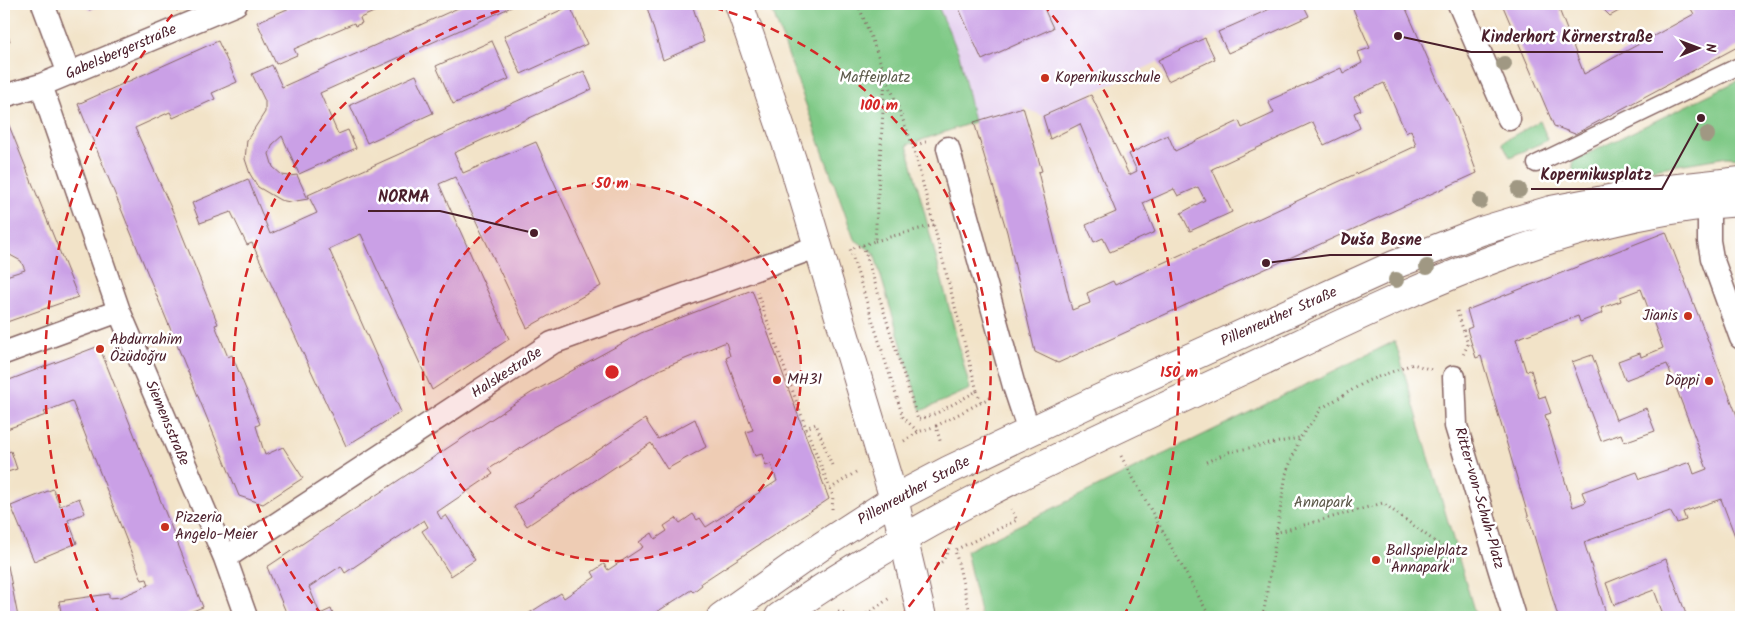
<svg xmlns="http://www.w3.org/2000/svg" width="1745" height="621" font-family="Kalam,sans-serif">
<rect width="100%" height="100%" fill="#fff"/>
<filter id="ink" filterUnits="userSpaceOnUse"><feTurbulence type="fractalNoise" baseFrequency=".02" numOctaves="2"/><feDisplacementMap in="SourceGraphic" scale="10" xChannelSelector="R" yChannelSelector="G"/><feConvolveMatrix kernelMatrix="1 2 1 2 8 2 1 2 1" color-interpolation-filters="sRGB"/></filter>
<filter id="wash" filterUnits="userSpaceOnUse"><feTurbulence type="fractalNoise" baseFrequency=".0096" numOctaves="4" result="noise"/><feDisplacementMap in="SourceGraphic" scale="20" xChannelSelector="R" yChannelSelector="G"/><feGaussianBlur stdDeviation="1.12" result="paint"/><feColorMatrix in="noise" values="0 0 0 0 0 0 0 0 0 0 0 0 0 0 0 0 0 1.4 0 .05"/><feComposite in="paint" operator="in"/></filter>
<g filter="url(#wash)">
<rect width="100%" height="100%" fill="#f2e3c8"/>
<path fill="#e6d2f0" d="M937 4H1281L1043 116 1023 107 974 122 959 54Z"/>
<path fill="#7fc986" stroke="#647458" d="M770 4H937L959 54 974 122 907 145 970 389 921 411 874 253 854 239Z
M1741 79V158L1727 157 1573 182V161Z
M1540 121 1548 140 1510 157 1502 142Z
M1395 341 1476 617H981L966 551Z"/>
<g id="blocks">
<path fill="#caa0e6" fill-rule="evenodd" d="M86 4H102L89 10Z
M299 4H392L360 18 362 23 355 26 354 23 294 49 297 55 276 64 257 22Z
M467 4H518L320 93 338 134 348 130 356 148 299 174 282 136 273 144 269 154 273 167 282 175 289 176 297 175 308 199 290 202 280 200 258 187 250 174 245 159 247 140 265 112V101L252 74 272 65 282 87Z
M646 4H692L704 42 663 60Z
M957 4H1042L1053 28 982 60Z
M1281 4H1303L1309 16 1228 53 1218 32Z
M1351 4H1404L1438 82 1456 116 1477 173 1058 363 1035 352 1007 232 974 122 1023 107 1042 171 1038 172 1072 310 1090 303 1087 293 1113 281 1115 285 1416 146 1411 130 1406 133 1384 83 1354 97 1361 110 1354 113 1360 128 1324 145 1313 122 1212 169 1232 212 1190 231 1181 213 1205 200 1198 187 1178 196 1174 189 1143 203 1155 232 1110 252 1103 238 1094 242 1086 225 1116 212 1080 124 1050 139 1043 116 1091 95 1129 175 1137 171 1129 154 1168 135 1175 151 1239 121 1242 128 1274 113 1268 101 1341 68 1343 73 1362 63 1358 52 1370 48Z
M1502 4H1557L1584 74 1694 14 1688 4H1739L1741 9V45L1575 134 1554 126Z
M1598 4H1631L1610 16Z
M570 6 587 44 521 74 504 36Z
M4 26 10 41 4 42Z
M1205 38 1215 59 1168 81 1158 60Z
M218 41 237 82 212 93 215 99 173 118 170 112 135 128 173 212 218 324 215 325 228 357 232 355 260 424 256 426 265 455 283 447 303 478 263 504 239 496 78 104Z
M492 41 509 79 453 104 436 66Z
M584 71 592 89 454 153 463 173 536 142 601 286 527 328 455 177 439 184 509 339 432 390 361 234 329 249 401 412 346 446 252 243 247 245 231 212 200 223 192 203 248 179 270 234 317 213 308 195Z
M416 75 433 113 367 143 350 105Z
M4 118H6L78 297 4 323V269L6 276 25 270 21 261 10 255 4 238Z
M1666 232 1741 426V552L1721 499 1683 512 1686 520 1677 523 1670 511 1584 542 1607 617H1558L1481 356 1476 358 1467 329 1472 327 1467 310ZM1641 289 1663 348 1641 357 1640 353 1618 361 1625 380 1667 364 1707 469 1694 474 1690 462 1640 479 1637 472 1582 492 1586 502 1573 507 1545 415 1551 413 1545 396 1539 398 1531 370 1526 371 1516 339 1578 316 1580 322 1603 313 1601 308 1621 301 1620 297Z
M752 290 829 499 701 583 702 585 693 592 691 590 649 617H523L561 593 564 598 595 577 592 572 604 564 608 570 643 547 639 542 652 533 655 539 667 531 664 526 676 518 680 523 693 514 697 520 700 518 706 527 777 481 771 464 766 466 762 454 755 456 746 432 753 430 726 358 730 356 726 342 661 369 552 428 489 469 493 474 437 512 441 519 446 515 475 560 451 576 422 531 428 527 424 520 345 573 341 566 309 587 320 614 331 609 334 617H288L267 567 531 393 641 333Z
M99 346 203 607 177 617H62L59 601 109 594V598L121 597 149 585 147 579 142 580 72 401 44 412 46 415 4 430V382Z
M1592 355 1616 420 1646 408 1655 431 1624 442 1621 434 1601 441 1572 362Z
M645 419 658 439 695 419 706 447 667 469 651 443 527 526 514 507Z
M4 446 6 453 11 451 17 469 4 473Z
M53 489 60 506 79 498 85 513 68 520 77 543 34 561 11 506Z
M1666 559 1687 617H1664L1654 590 1614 605 1606 583Z
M8 566 18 617H4V567Z"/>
</g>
</g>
<g filter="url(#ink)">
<use href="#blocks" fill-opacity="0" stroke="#856462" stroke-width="1"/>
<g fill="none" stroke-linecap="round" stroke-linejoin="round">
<defs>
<path id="pedestrian" d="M1536 164 1741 65"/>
<path id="minor" d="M43 4 69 74
M1459 4 1509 119
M41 85 119 311 225 558 246 617
M4 96 41 85 236 4
M948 148 1014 386 1029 431
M1709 205V241L1712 258 1741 338
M4 353 119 311
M1454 377 1456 426 1514 617
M225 558 552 343 819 246"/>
<path id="tertiary" d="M739 4 792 160 894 499 922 617"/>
<path id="secondary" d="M721 617 823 545 894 499 949 470 1092 402 1394 265 1481 231 1551 210 1651 191 1741 181
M779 617C924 516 1078 447 1237 373 1398 298 1560 213 1741 202"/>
</defs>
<use href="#pedestrian" stroke="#856462" stroke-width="19"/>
<use href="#minor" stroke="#856462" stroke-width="25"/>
<use href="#tertiary" stroke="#856462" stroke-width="30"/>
<use href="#secondary" stroke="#856462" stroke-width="30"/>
<path stroke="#856462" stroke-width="3" stroke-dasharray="1 4" stroke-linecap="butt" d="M858 4 913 146 926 142
M885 78 875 241 850 249 903 417 918 432 936 426 941 444
M875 241 934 225
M863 245 918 420 937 413 977 391 913 146
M757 292 806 428
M1457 311 1468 344 1463 355
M977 391 981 402
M936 426 993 396
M904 441 918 432
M1121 456 1210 617
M1206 462 1229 452 1299 438
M830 489 859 470
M832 509 833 496 806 428 816 424 833 468
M1275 533 1383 503 1445 549 1441 571
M937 565 943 561 951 543
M838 612 854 617
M863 617 891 597
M971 617 955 550 1017 520 1011 509
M1263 617 1286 474 1300 438 1322 408 1367 381 1413 364 1432 370"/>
<use href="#pedestrian" stroke="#fff" stroke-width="16"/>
<use href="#minor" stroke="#fff" stroke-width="22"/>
<use href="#tertiary" stroke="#fff" stroke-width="28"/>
<use href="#secondary" stroke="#fff" stroke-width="28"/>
</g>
<g fill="#a09883">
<circle cx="1504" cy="64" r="8"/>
<circle cx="1707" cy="135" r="8"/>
<circle cx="1519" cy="190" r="8"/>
<circle cx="1480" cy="201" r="8"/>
<circle cx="1427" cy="267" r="8"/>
<circle cx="1396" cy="280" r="8"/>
</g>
</g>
<circle cx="612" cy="372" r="189" fill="#d62828" fill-opacity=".12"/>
<g fill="none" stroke="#d62828" stroke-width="2.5" stroke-dasharray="9 6">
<circle cx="612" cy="372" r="189"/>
<path d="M322 615A378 378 0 0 1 524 4M700 4A378 378 0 0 1 902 615"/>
<path d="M100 616A567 567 0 0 1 181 4M1043 4A567 567 0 0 1 1124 616"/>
</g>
<g fill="#c8321e" stroke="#fff" stroke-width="2">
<circle cx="1045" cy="78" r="5"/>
<circle cx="1688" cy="316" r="5"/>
<circle cx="100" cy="349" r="5"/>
<circle cx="777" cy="380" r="5"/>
<circle cx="1709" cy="381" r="5"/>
<circle cx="165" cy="527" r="5"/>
<circle cx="1376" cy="560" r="5"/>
</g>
<g text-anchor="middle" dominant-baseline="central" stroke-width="5" stroke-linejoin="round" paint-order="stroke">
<g font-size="15" fill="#4a1f2b" stroke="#fff">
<text transform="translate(121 52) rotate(-23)">Gabelsbergerstraße</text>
<text transform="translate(1279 317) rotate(-24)">Pillenreuther Straße</text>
<text transform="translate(507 373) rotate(-33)">Halskestraße</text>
<text transform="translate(167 423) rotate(67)">Siemensstraße</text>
<text transform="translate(914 491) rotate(-29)">Pillenreuther Straße</text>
<text transform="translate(1479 498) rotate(74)">Ritter-von-Schuh-Platz</text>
</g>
<g font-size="15" fill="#5d5a4b" stroke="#fff">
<text x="875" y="78">Maffeiplatz</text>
<text x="1323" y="503">Annapark</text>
</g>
<g font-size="15" fill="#4a1f2b" stroke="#fff" text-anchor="start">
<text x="1055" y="78">Kopernikusschule</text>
<text x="1678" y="316" text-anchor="end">Jianis</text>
<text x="110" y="340">Abdurrahim<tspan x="110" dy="17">Özüdoğru</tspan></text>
<text x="787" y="380">MH31</text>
<text x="1699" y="381" text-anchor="end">Döppi</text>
<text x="175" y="518">Pizzeria<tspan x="175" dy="17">Angelo-Meier</tspan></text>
<text x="1386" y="551">Ballspielplatz<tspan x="1386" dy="17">"Annapark"</tspan></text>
</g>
</g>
<circle cx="612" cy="372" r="8" fill="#d62828" stroke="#fff" stroke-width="2.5"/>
<g font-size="15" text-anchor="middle" font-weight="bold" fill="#d62828" stroke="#fff" stroke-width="5" stroke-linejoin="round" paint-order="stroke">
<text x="879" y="110">100 m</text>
<text x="612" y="188">50 m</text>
<text x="1179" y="377">150 m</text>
</g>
<path fill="none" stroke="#4a1f2b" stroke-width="2" d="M1398 36L1471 52H1663M1701 118L1662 189H1531M534 233L440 211H368M1266 263L1330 255H1432"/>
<g fill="#4a1f2b" stroke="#fff" stroke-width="2">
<circle cx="1398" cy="36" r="5"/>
<circle cx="1701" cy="118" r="5"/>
<circle cx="534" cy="233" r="5"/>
<circle cx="1266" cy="263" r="5"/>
</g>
<g font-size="16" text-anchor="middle" font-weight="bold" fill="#4a1f2b" stroke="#fff" stroke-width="5" stroke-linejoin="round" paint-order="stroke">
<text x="1567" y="42">Kinderhort Körnerstraße</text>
<text x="1596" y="180">Kopernikusplatz</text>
<text x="404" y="202">NORMA</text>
<text x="1381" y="245">Duša Bosne</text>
</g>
<rect width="1745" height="621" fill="none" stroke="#fff" stroke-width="20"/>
<g transform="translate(1698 48) rotate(89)" stroke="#ffffff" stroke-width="4" paint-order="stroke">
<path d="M0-4L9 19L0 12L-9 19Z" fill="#4a1f2b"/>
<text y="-8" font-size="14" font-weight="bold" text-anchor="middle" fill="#4a1f2b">N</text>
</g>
</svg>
